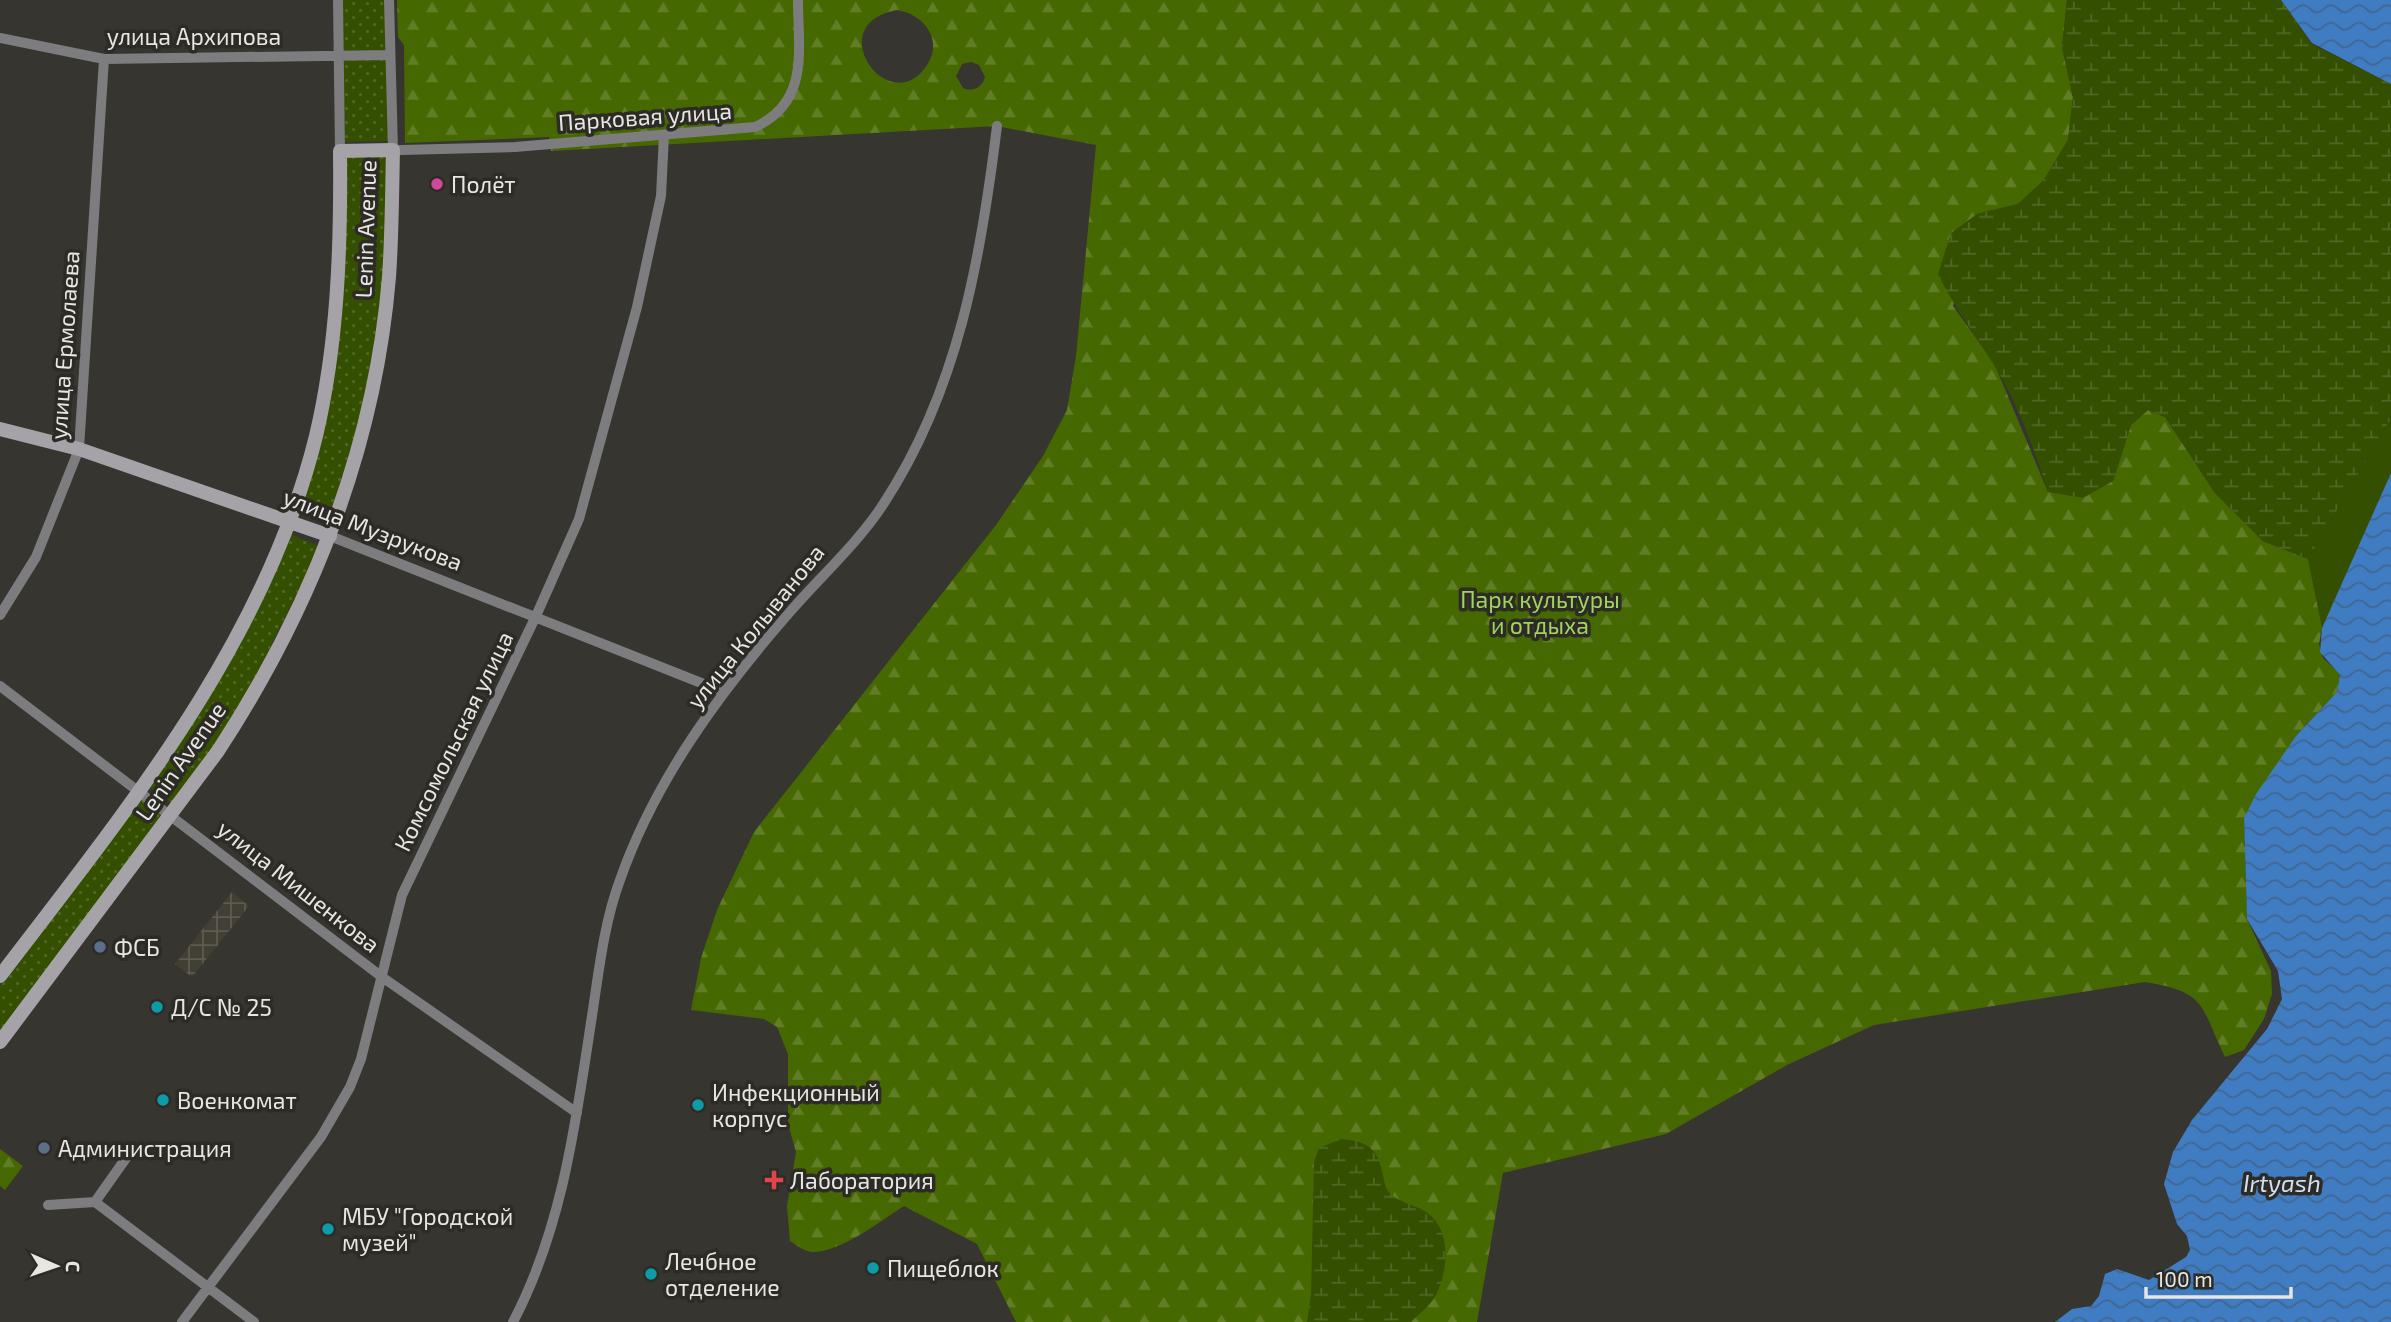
<svg xmlns="http://www.w3.org/2000/svg" width="2391" height="1322" font-family="'Exo 2',sans-serif">
<defs>
<pattern id="industrial-grid" width="8" height="8" patternUnits="userSpaceOnUse" patternTransform="scale(1.75)"><rect width="8" height="8" fill="#423f34"/><path d="M0 4h8M4 0v8" fill="none" stroke="#5d5b51"/></pattern>
<pattern id="forest-firs" width="22" height="20" patternUnits="userSpaceOnUse" patternTransform="scale(1.75)"><rect width="22" height="20" fill="#466801"/><path d="M5 1l3.5 6h-7zM16 11l3.5 6h-7z" fill="#617e26"/></pattern>
<pattern id="wetland-marsh" width="20" height="14" patternUnits="userSpaceOnUse" patternTransform="scale(1.75)"><rect width="20" height="14" fill="#344f00"/><path d="M1 5h8M5 5V1M11 12h8M15 12V8" fill="none" stroke="#516825"/></pattern>
<pattern id="park-dots" width="8" height="8" patternUnits="userSpaceOnUse" patternTransform="scale(1.75)"><rect width="8" height="8" fill="#344f00"/><path d="M2 2h.1M6 6h.1" fill="none" stroke="#516825" stroke-width="1.8" stroke-linecap="round"/></pattern>
<pattern id="water-waves" width="16" height="10" patternUnits="userSpaceOnUse" patternTransform="scale(1.75)"><rect width="16" height="10" fill="#407cc2"/><path d="M0 5q4-4 8 0t8 0" fill="none" stroke="#426690"/></pattern>
</defs>
<rect width="100%" height="100%" fill="#37352f"/>
<path fill="url(#industrial-grid)" d="M232 892 249 906 192 977 175 964Z"/>
<path fill="#344f00" d="M2391 418V473L2322 628 2308 559Z"/>
<path fill="url(#forest-firs)" fill-rule="evenodd" d="M397 0H2067L2062 47 2073 97 2068 140 2044 180 2018 204 1977 214 1953 306 1994 363 2048 492 2113 481 2131 425 2148 410 2165 417 2215 493 2263 541 2308 559 2322 628 2319 644 2323 658 2340 674 2337 692 2296 736 2244 818 2247 919 2271 971 2272 994 2264 1019 2244 1050 2225 1057C2200 1005 2207 992 2145 982L1874 1025 1787 1065 1666 1134 1503 1173 1477 1322H1016L977 1244 904 1206C882 1220 842 1251 815 1252 807 1253 797 1246 790 1241L787 1206 796 1152 788 1124V1054L777 1027 764 1019 691 1010 701 958 717 910 754 832 996 525 1043 456 1067 410 1076 356 1096 145 996 126 551 151 549 137 405 143 404 45 398 37ZM897 10C923 14 944 39 927 65 890 122 819 24 897 10ZM971 62 979 65 985 77C982 88 973 92 963 88L956 76 962 64Z
M0 1149 23 1166 5 1190 0 1186Z"/>
<path fill="url(#wetland-marsh)" d="M2067 0H2281L2312 44 2391 84V418L2308 559 2263 541 2215 493 2165 417 2148 410 2131 425 2113 481 2083 498 2048 492C2034 448 2017 401 1992 362 1974 332 1953 306 1938 274L1951 233 1977 214 2018 204 2044 180 2068 140 2073 97 2062 47Z
M1341 1139C1364 1141 1377 1146 1382 1171 1384 1178 1384 1185 1388 1191 1401 1206 1421 1204 1433 1218 1451 1236 1447 1274 1436 1295 1431 1305 1419 1314 1411 1322H1307L1311 1295 1314 1162 1319 1148Z"/>
<path fill="url(#park-dots)" d="M342 0H385L387 52H343Z
M387 58 389 141 345 142 343 59Z
M389 155 385 279 364 407 330 524 298 513 319 436 345 156Z
M290 534 320 547 242 704 174 805 148 786Z
M142 799 164 816 0 1031V986Z"/>
<path fill="url(#water-waves)" d="M2281 0H2391V84L2312 43Z
M2391 473V1322H2055L2072 1309 2091 1306 2099 1296 2105 1274 2117 1269 2149 1280 2186 1257 2190 1250 2187 1236 2177 1224 2164 1184 2173 1152 2192 1120 2267 1029 2282 999 2278 971 2247 919 2244 818 2256 794 2296 736 2337 692 2340 675 2320 652 2322 628Z"/>
<g fill="none" stroke-linecap="round" stroke-linejoin="round">
<path stroke="#7d7c7f" stroke-width="10" d="M338 0 340 151
M389 0 393 150H401L515 147 755 127C810 102 798 50 798 0
M0 38 104 59 390 55
M330 536 724 692
M0 615 36 557 79 449 104 59
M0 686 382 977 577 1113
M95 1202 131 1151
M48 1205 95 1202 254 1322
M182 1322 321 1137 350 1087 361 1059 402 895 536 616 579 519 637 307 661 196 664 135
M513 1322C563 1227 576 1120 592 1016 599 970 604 923 620 880 655 780 720 692 789 613 819 578 860 541 884 503 958 390 981 258 997 126"/>
<path stroke="#a5a3a8" stroke-width="14" d="M0 429 79 449 330 536
M0 976C126 811 265 643 316 436 338 343 341 246 340 151L393 150C392 193 392 235 389 277 375 448 311 609 218 751L0 1042"/>
</g>
<circle fill="#d1479c" stroke="#2d2b26" stroke-width="2.5" cx="437" cy="184" r="7"/>
<g fill="#5c6f8a" stroke="#2d2b26" stroke-width="2.5">
<circle cx="100" cy="947" r="7"/>
<circle cx="44" cy="1148" r="7"/>
</g>
<g fill="#0f9aa8" stroke="#2d2b26" stroke-width="2.5">
<circle cx="157" cy="1007" r="7"/>
<circle cx="163" cy="1100" r="7"/>
<circle cx="698" cy="1105" r="7"/>
<circle cx="328" cy="1229" r="7"/>
<circle cx="873" cy="1268" r="7"/>
<circle cx="651" cy="1274" r="7"/>
</g>
<path fill="#e0444e" stroke="#2d2b26" stroke-width="2.5" d="M770.5 1169.5h7v7h7v7h-7v7h-7v-7h-7v-7h7z"/>
<g text-anchor="middle" dominant-baseline="central" stroke-width="7" stroke-linejoin="round" paint-order="stroke">
<g font-size="23" fill="#e7e6e2" stroke="#2d2b26">
<text x="194" y="36">улица Архипова</text>
<text transform="translate(645 116) rotate(-4)">Парковая улица</text>
<text transform="translate(365 229) rotate(-88)">Lenin Avenue</text>
<text transform="translate(64 345) rotate(-86)">улица Ермолаева</text>
<text transform="translate(373 529) rotate(21)">улица Музрукова</text>
<text transform="translate(755 626) rotate(-51)">улица Колыванова</text>
<text transform="translate(453 741) rotate(-64)">Комсомольская улица</text>
<text transform="translate(180 761) rotate(-55)">Lenin Avenue</text>
<text transform="translate(299 886) rotate(38)">улица Мишенкова</text>
</g>
<g font-size="23" fill="#e7e6e2" stroke="#2d2b26" text-anchor="start">
<text x="451" y="184">Полёт</text>
<text x="114" y="947">ФСБ</text>
<text x="171" y="1007">Д/С № 25</text>
<text x="712" y="1092">Инфекционный<tspan x="712" dy="26">корпус</tspan></text>
<text x="177" y="1100">Военкомат</text>
<text x="58" y="1148">Администрация</text>
<text x="790" y="1180">Лаборатория</text>
<text x="342" y="1216">МБУ "Городской<tspan x="342" dy="26">музей"</tspan></text>
<text x="665" y="1261">Лечбное<tspan x="665" dy="26">отделение</tspan></text>
<text x="887" y="1268">Пищеблок</text>
</g>
<g font-size="23" fill="#a2d35f" stroke="#2d2b26">
<text x="1540" y="599">Парк культуры<tspan x="1540" dy="26">и отдыха</tspan></text>
</g>
<g font-size="24" font-style="italic" fill="#d0dff2" stroke="#2d2b26">
<text x="2282" y="1182">Irtyash</text>
</g>
</g>
<g transform="translate(56 1266) rotate(92)" stroke="#2d2b26" stroke-width="5" paint-order="stroke">
<path d="M0-5L12 26L0 18L-12 26Z" fill="#e7e6e2"/>
<text y="-10" font-size="19" font-weight="bold" text-anchor="middle" fill="#e7e6e2">С</text>
</g>
<path d="M2146 1287v10h145v-10" fill="none" stroke="#e7e6e2" stroke-width="3.5"/>
<text x="2156" y="1287" font-size="21" fill="#e7e6e2" stroke="#2d2b26" stroke-width="5" paint-order="stroke">100 m</text>
</svg>
